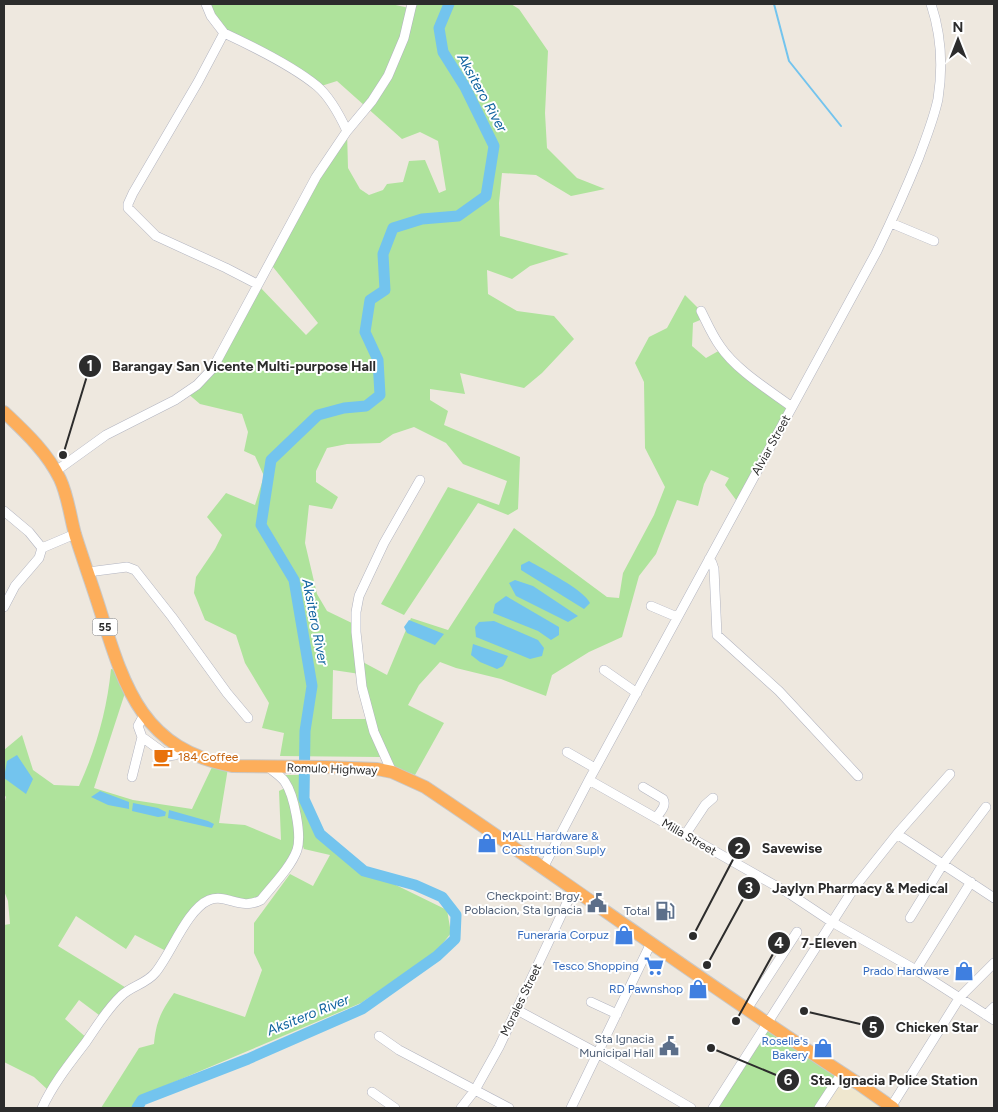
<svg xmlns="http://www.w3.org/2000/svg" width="998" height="1112" font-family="Figtree,sans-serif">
<rect width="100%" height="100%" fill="#eee8df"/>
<path fill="#efe7cf" d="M841 1079 884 1108H823Z"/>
<path fill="#afe39c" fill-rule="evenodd" d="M206 4H391L414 9 418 4H511L519 9 548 51 545 113 547 148 577 178 605 189 571 196 536 175 502 173 499 203 500 236 569 254 530 266 512 279 487 270 488 294 517 311 554 316 574 339 542 373 524 388 460 373 465 394 430 389V400L448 411 444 425 520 457 518 509 508 515 478 503 404 615 381 604 448 487 499 505 507 481 463 464 446 443 414 427 393 434 380 443 347 444 327 448 316 471V482L338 497 332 509 309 505 305 543 317 594 327 611 356 625 359 660 387 675 411 618 448 630 514 528 607 597 619 598 623 573 654 515 665 487 645 448 644 382 635 363 649 337 667 328 685 295 701 311 705 318 693 323 692 346 706 358 722 349 792 407 739 504 725 485 729 478 711 470 704 484 698 506 677 500 656 554 639 576 622 637 589 652 552 675 546 696 501 679 456 668 440 662 419 685 408 705 444 723 415 775 389 765 378 743 380 757 280 756 284 733 262 728 269 703 245 663 236 635 205 620 194 593 196 577 215 549 222 535 207 517 226 493 255 505 264 476 255 456 244 451 248 432 242 414 200 404 186 392 213 368 257 284 306 335 318 323 269 262 347 131 348 168 360 189 369 195 383 190 387 184 403 182 409 161 425 160 439 193 446 190 438 141 420 132 402 139 337 81 318 87 222 29ZM333 670 360 674 370 719H332Z
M111 669 120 671 125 693 94 788 133 800 192 809 213 765 228 768 219 823 245 825 281 840 279 791 287 787 284 775H302L304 799 320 834 361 868 447 910 451 933 436 952 361 1003 141 1096 132 1108H101L139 1048 154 1044C156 1022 161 1011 174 993L245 1017 262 970 254 953V923L290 874 313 886 330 855 304 849 299 837 297 849 254 904 220 898 203 904 168 952 135 935 126 949 76 916 58 946 128 989 103 1018 79 1000 65 1019 88 1039 48 1090 34 1077 4 1062V925L10 924 8 901 4 891V805L6 797 4 794V750L22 735 33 770 54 785 79 786C96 749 107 710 111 669Z
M768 1023 841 1073 818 1108H714Z"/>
<path fill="#73c4ee" d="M529 561C543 569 584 590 590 603L584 609 521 570V565Z
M515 580 533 586 578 616 568 622 516 596 509 583Z
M506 596 559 627V635L551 640 538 631 493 613 495 604Z
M409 620 444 634 435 645 407 633 404 627Z
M494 621 538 640 544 648 542 656 530 659 476 637 475 627 479 622Z
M473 644 508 656 503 666 497 669 480 662 471 655Z
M17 755 33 779 26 794 4 778 7 761Z
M100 791 129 802V809L108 805 91 797Z
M133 803 158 808 166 812 165 816 158 817 132 811Z
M169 810 208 821 214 824 212 828 168 818Z"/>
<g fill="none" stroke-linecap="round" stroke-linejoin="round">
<path stroke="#73c4ee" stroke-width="2" d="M774 4 789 61 841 126"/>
<path stroke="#73c4ee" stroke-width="11" d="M137 1108 142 1100 248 1059 362 1009 437 956 455 939 456 915 442 897 415 885 364 871 320 834 304 799 305 731 312 686 294 580 261 525 271 460 318 415 344 408 366 406 380 395 378 360 365 332 370 300 385 290 383 254 393 228 422 219 458 216 486 196 494 146 465 87 443 52 439 28 449 4"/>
<defs>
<path id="minor" d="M206 4 211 16 224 33
M891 223 934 241
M257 284 226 268 156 236 128 208V204L133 193 198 82 224 33C252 46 294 67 317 86 330 97 340 116 347 131
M701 311C707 323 712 335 720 346 736 370 769 390 792 407
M56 471 106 435 175 400 197 385 213 368 316 177 347 131 372 101 388 76 404 38 412 4
M4 511 29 532 42 548
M709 559 712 563 714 569 717 635 779 691 858 776
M88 572 127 567 135 570 172 617 227 693 248 718
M651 606 677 617
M4 607 15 586 39 558 42 548 75 534
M604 670 637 693
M144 715 138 726 142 737 168 756 175 755 181 748
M567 752 595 768
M392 772 374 732 362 687 356 632V612L359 596 384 543 420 480
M950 774 897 834 994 898
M132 777 142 737
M589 780 790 894 832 922 916 970 994 1020
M643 787 663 799C667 806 660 812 656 818
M685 835 705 805 713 798
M543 868 589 780 877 251C892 220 906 189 919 157 926 138 934 118 938 99 943 67 941 34 931 4
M910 918 943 864 986 807
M916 970 971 882
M591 1002 617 1014
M747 1009 797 932
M517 1010 597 1053 691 1108
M986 1015 994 1007
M379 1036 399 1050 509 1108
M372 1092 395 1108
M891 1107 960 997 994 963
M42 1108C53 1084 70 1063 86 1042 97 1026 107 1009 121 996 131 986 146 984 155 973 171 954 187 909 209 900 227 893 240 911 261 900 272 886 291 867 297 850 302 835 294 795 285 782 281 776 274 772 268 767
M461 1108 475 1090 499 1047 574 888
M571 1108 651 943
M713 1108 854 888 897 834
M819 1108 842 1073"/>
<path id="highway" d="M4 412C25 432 47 452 60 479 68 496 70 516 75 534 83 560 93 587 101 613 125 690 144 750 233 766L325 767 377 769 392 772 425 787C571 885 712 989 859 1084L893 1108"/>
</defs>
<use href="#minor" stroke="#b2b4c0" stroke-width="10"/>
<use href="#highway" stroke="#c8c8c8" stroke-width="14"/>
<use href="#minor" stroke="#fff" stroke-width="9"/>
<use href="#highway" stroke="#fdae5b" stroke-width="12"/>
</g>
<defs>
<symbol id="cafe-bare" viewBox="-9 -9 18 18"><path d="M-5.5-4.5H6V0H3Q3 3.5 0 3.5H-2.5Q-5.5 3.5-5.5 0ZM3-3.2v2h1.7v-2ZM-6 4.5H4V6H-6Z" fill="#e8710a" stroke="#fff" stroke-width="2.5" paint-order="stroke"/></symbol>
<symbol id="shop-bare" viewBox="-9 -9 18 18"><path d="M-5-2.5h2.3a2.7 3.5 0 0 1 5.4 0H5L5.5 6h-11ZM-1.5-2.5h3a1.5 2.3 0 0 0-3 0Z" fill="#3f7fe0" stroke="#fff" stroke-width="2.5" paint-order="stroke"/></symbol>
<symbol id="civic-bare" viewBox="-9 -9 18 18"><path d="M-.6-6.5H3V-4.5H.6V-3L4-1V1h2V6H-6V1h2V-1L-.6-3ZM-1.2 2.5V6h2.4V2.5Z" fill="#5c6f8a" stroke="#fff" stroke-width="2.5" paint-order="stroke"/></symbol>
<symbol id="fuel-bare" viewBox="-9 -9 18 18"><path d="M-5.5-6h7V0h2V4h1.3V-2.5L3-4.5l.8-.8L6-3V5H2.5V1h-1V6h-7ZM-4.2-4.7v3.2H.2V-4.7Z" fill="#5c6f8a" stroke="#fff" stroke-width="2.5" paint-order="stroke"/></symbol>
<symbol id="supermarket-bare" viewBox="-9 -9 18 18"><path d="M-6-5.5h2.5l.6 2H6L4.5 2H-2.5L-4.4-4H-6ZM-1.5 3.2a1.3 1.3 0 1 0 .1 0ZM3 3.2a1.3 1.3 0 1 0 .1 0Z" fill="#3f7fe0" stroke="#fff" stroke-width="2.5" paint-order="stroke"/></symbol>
</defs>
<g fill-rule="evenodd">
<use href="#cafe-bare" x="149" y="743" width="28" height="28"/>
<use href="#shop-bare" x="473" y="829" width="28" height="28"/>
<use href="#civic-bare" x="583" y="889" width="28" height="28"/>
<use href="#fuel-bare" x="651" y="897" width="28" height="28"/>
<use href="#shop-bare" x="610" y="921" width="28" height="28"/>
<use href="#supermarket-bare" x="640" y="952" width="28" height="28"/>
<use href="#shop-bare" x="950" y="957" width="28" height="28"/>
<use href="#shop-bare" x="684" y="975" width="28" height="28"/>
<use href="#civic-bare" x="655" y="1032" width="28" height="28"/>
<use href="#shop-bare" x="809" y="1034" width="28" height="28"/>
</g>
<g text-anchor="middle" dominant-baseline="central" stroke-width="4" stroke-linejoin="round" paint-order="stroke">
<rect fill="#fff" stroke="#6b6b6b" stroke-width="1" x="92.5" y="618.5" width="25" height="17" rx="4"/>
<g font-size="11" font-weight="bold" fill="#2c2c2c">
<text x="105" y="627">55</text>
</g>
<g font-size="12" fill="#2c2c2c" stroke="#fff">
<text transform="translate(771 445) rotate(-61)">Alviar Street</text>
<text transform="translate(332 769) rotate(2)">Romulo Highway</text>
<text transform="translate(689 837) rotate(30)">Milla Street</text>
<text transform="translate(521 1000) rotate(-64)">Morales Street</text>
</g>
<g font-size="12" fill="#c56008" stroke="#fff" text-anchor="start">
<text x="178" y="757">184 Coffee</text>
</g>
<g font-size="12" fill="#366cbe" stroke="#fff" text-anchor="end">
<text x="502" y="836" text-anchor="start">MALL Hardware &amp;<tspan x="502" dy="14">Construction Suply</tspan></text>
<text x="609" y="935">Funeraria Corpuz</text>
<text x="639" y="966">Tesco Shopping</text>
<text x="949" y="971">Prado Hardware</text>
<text x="683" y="989">RD Pawnshop</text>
<text x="808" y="1041">Roselle's<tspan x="808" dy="14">Bakery</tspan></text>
</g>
<g font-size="12" fill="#4e5e75" stroke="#fff" text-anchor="end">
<text x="582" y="896">Checkpoint: Brgy.<tspan x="582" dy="14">Poblacion, Sta Ignacia</tspan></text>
<text x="650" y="911">Total</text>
<text x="654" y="1039">Sta Ignacia<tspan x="654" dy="14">Municipal Hall</tspan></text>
</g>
<g font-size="14" font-style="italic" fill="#0e629e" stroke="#fff">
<text transform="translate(482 93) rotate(61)">Aksitero River</text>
<text transform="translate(315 622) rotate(79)">Aksitero River</text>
<text transform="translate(308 1015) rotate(-22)">Aksitero River</text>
</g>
</g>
<path fill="none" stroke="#2c2c2c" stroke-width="2" d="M63 455L90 366M693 936L739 848M707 965L749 888M736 1021L779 943M804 1011L873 1027M711 1048L788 1080"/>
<g fill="#2c2c2c" stroke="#fff" stroke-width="2">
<circle cx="63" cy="455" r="5"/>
<circle cx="693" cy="936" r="5"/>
<circle cx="707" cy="965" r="5"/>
<circle cx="736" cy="1021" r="5"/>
<circle cx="804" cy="1011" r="5"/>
<circle cx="711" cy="1048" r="5"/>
<circle cx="90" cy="366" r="12"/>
<circle cx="739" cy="848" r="12"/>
<circle cx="749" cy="888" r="12"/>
<circle cx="779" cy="943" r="12"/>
<circle cx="873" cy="1027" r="12"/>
<circle cx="788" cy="1080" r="12"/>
</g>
<g font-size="15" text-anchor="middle" font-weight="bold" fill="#fff">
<text x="90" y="371">1</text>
<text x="739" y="854">2</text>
<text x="749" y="893">3</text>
<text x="779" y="948">4</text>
<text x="873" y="1033">5</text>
<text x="788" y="1085">6</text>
</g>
<g font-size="14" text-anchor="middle" font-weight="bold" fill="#2c2c2c" stroke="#fff" stroke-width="4" stroke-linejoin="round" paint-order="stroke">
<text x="244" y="371">Barangay San Vicente Multi-purpose Hall</text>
<text x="792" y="853">Savewise</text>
<text x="860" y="893">Jaylyn Pharmacy &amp; Medical</text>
<text x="829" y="948">7-Eleven</text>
<text x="937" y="1032">Chicken Star</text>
<text x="894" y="1085">Sta. Ignacia Police Station</text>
</g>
<rect width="998" height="1112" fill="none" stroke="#2c2c2c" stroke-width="10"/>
<g transform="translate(958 40)" stroke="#ffffff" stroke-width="4" paint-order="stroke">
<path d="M0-4L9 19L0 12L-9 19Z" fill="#2c2c2c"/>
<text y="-8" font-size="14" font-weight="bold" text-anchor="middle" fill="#2c2c2c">N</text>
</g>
</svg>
